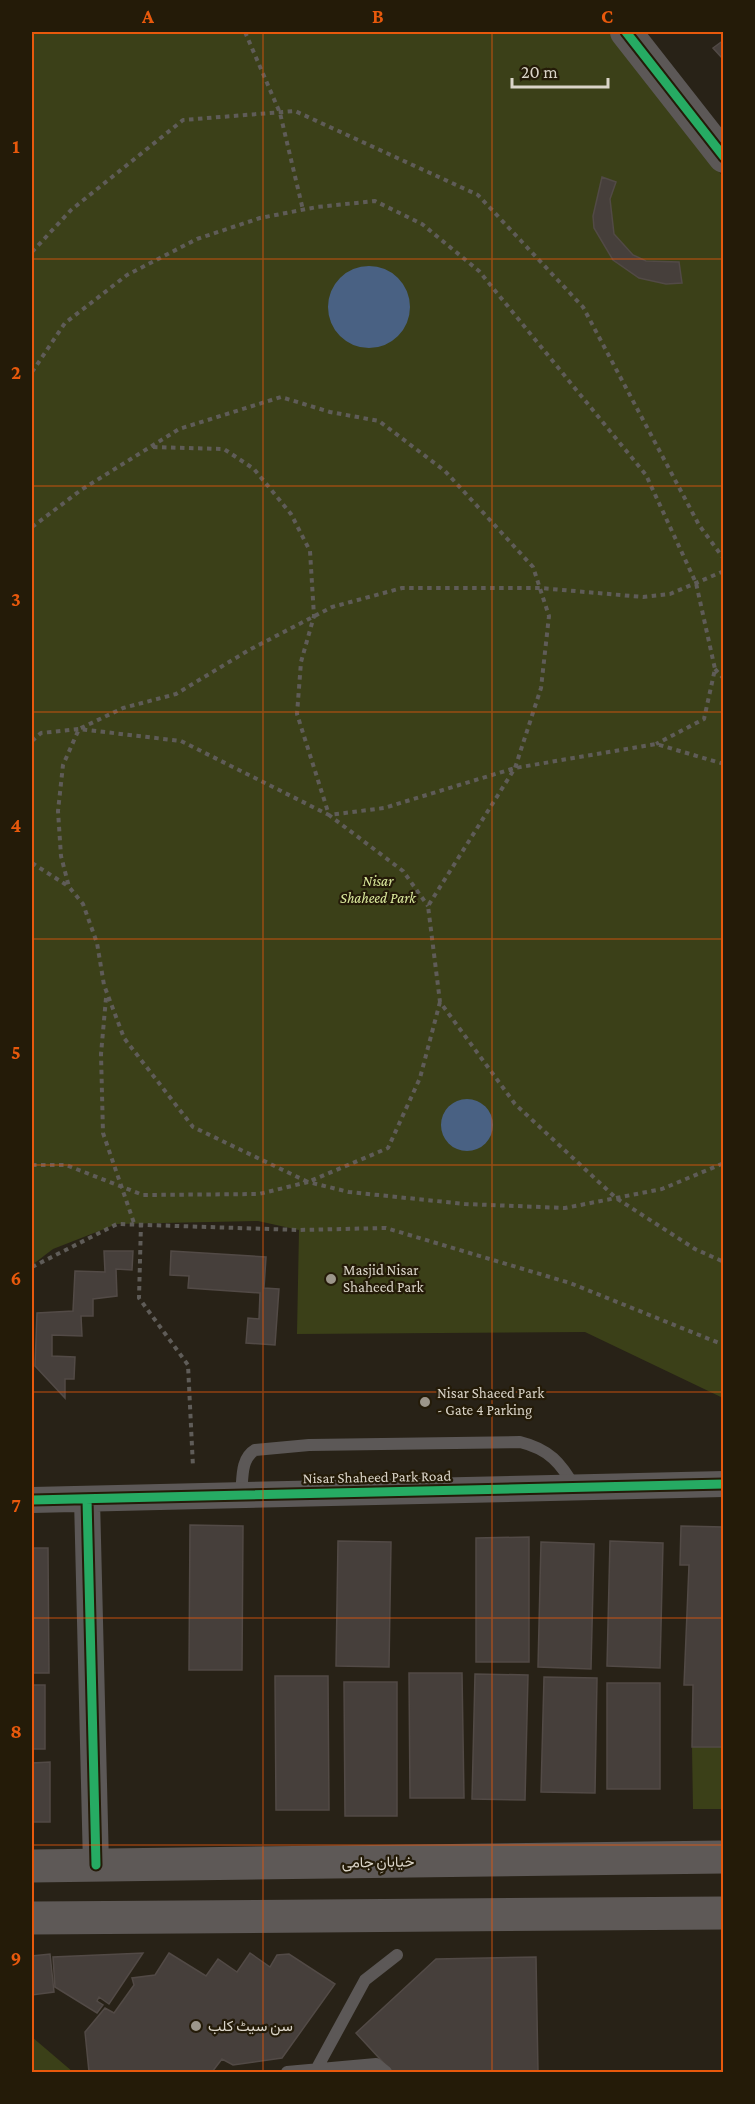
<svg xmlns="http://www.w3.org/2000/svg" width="755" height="2104" font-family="'Crimson Pro',Vazirmatn,serif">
<rect width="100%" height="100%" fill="#282217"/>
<path fill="#3b4018" d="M32 32H612L723 177V1398L585 1332 297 1334 299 1230 258 1221 117 1224 53 1249 32 1265Z
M692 1747H723V1809H693Z
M32 2037 73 2072H32Z"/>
<path fill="#496183" d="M328 307a41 41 0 1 1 82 0a41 41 0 1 1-82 0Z
M441 1125a26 26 0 1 1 52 0a26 26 0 1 1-52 0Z"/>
<path fill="#463f3b" stroke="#524a46" stroke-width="1.5" d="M724 40V60L713 48Z
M602 177 616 182 610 199 614 234 633 255 646 261 679 262 682 283 666 284 639 278 613 260 594 228 593 216Z
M104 1251H133L132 1270 116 1269 117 1296 93 1299V1316H81L82 1336 52 1335V1356L75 1357 74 1379H65V1398L35 1366 37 1313 73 1311 75 1271 105 1272Z
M171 1251 266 1257 264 1288 279 1289 275 1345 246 1343 248 1318 259 1319 260 1293 188 1288 189 1276 170 1275Z
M190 1525 243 1526 242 1670H189Z
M681 1526 724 1527V1747H692L693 1685H684L689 1565H680Z
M529 1537V1662H476V1538Z
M338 1541 391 1542 389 1667 336 1666Z
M610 1541 663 1543 660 1668 607 1666Z
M541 1542 594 1544 591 1669 538 1667Z
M32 1548H48L49 1673H32Z
M409 1673H462L464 1798H410Z
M475 1674 528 1675 525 1800 472 1799Z
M275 1676H328L329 1810H276Z
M544 1677 597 1678 595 1793 541 1792Z
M344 1682H397V1816H345Z
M607 1683H660V1789H607Z
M32 1685H45V1749H32Z
M50 1762V1822H32V1763Z
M143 1953 109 2004 99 1997 97 2001 103 2005 97 2013 55 1987 53 1957Z
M169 1953 206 1976 218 1959 237 1972 250 1953 270 1967 277 1955 289 1954 335 1984 282 2058 233 2065 222 2059 212 2072H89L85 2032 105 2008 114 2013 134 1985 132 1978 155 1975Z
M50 1954 54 1992 32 1995V1956Z
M536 1957 538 2072H392L356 2033 436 1959Z"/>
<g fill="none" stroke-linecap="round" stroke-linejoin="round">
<path stroke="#5f5c58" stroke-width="4" stroke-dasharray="4.5 4.5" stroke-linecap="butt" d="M245 32 280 113 303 210
M32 252 71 210 183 120 295 111 478 195 583 307 699 525 724 559
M32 372 65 323 127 275 197 239 260 218 317 207 375 201 422 224 479 271 646 475 696 583 715 669 704 719 656 744
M153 447 224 449 254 469 291 514 310 551 314 616 301 662 297 714 329 815 403 871 428 906
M32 527 81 490 179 429 281 397 330 412 379 421 445 471 533 567 549 616 541 688 515 768 428 906 440 1002 515 1104 616 1198 695 1249 724 1262
M715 669 724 679
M32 741 41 733 79 729 181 741 329 815 384 808 515 768 656 744 724 764
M32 863 68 886
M106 998 101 1054 103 1133 134 1223
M440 1002 420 1078 388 1148 308 1182 193 1127 124 1038 104 985 97 943 83 904 69 887 61 856 58 811 63 765 79 729 123 708 176 694 249 650 332 607 402 588H540L643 597 670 594 724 571
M32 1165H66L143 1195 259 1194 308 1182 349 1192 465 1204 565 1208 662 1189 724 1163
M141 1223 139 1298 188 1365 193 1467
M32 1267 117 1224 299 1230 386 1228 570 1283 724 1345"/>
<path stroke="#5c5857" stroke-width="12" d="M241 1495C243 1480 240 1459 255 1450L309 1445 520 1442C549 1449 561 1463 575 1488
M317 2068 365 1980 397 1955
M287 2072 376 2064 386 2072"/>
<path stroke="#5c5857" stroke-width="26" d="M87 1499 96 1865
M32 1500 724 1484"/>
<path stroke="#5c5857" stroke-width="32" d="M626 32 724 157"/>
<path stroke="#5e5957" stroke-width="33" d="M32 1866 724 1857
M32 1918 724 1913"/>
<defs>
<path id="cycleway" d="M626 32 724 157
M87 1499 96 1865
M32 1500 724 1484"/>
</defs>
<use href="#cycleway" stroke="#241b08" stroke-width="13"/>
<use href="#cycleway" stroke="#26ab63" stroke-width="9"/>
</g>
<path fill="none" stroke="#e8590c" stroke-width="1.5" stroke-opacity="0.55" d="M263 32V2072M492 32V2072M32 259H724M32 486H724M32 712H724M32 939H724M32 1165H724M32 1392H724M32 1618H724M32 1845H724"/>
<g fill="#9c968a" stroke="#241b08" stroke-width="2">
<circle cx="331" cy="1279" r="6"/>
<circle cx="425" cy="1402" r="6"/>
<circle cx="196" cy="2026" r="6"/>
</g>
<g text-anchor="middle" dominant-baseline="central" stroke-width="4.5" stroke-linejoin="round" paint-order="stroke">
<g font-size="15" font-style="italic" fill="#dceb9e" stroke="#241b08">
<text x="378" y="881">Nisar<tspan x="378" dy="17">Shaheed Park</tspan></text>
</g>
<g font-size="15" fill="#dad4c8" stroke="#241b08" text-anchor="start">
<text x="343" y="1270">Masjid Nisar<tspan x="343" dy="17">Shaheed Park</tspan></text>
<text x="437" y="1393">Nisar Shaeed Park<tspan x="437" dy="17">- Gate 4 Parking</tspan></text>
<text x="208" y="2026">سن سیٹ کلب</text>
</g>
<g font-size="15" fill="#dad4c8" stroke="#241b08">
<text transform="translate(377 1477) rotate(-1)">Nisar Shaheed Park Road</text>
<text transform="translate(378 1862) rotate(-1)">خیابانِ جامی</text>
</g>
</g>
<rect width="755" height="2104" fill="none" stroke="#241b08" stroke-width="66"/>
<path d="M512 78v9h96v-9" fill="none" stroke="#dad4c8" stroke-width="3"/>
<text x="521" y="78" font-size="18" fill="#dad4c8" stroke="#241b08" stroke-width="4.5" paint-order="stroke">20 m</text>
<rect x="33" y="33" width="689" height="2038" fill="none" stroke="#e8590c" stroke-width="2"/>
<g font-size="20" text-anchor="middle" font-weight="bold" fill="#e8590c">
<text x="148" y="23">A</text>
<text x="378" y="23">B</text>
<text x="607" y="23">C</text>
<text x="16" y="153">1</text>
<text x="16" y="379">2</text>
<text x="16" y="606">3</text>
<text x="16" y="832">4</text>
<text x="16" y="1059">5</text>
<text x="16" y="1285">6</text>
<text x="16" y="1512">7</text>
<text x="16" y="1738">8</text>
<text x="16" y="1965">9</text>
</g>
</svg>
